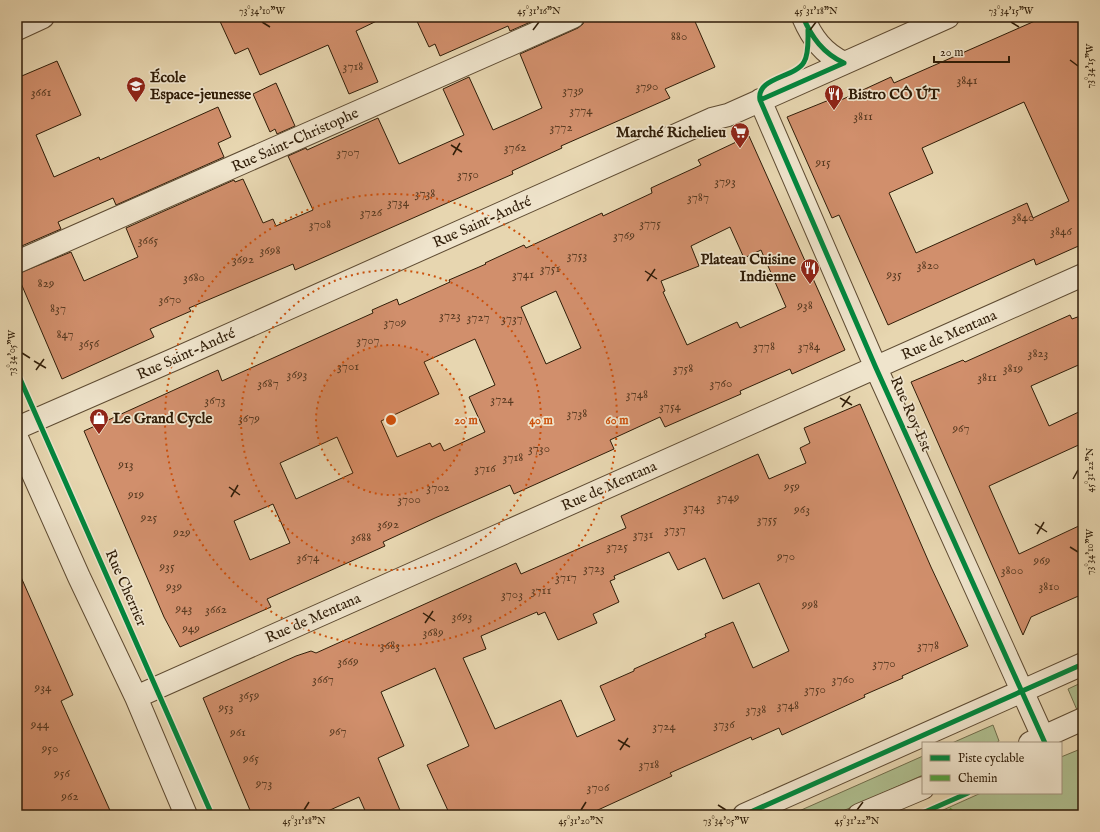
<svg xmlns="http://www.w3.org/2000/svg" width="1100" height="832" font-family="'IM FELL English',serif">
<rect width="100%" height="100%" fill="#e7d6b0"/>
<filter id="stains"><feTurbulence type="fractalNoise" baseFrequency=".005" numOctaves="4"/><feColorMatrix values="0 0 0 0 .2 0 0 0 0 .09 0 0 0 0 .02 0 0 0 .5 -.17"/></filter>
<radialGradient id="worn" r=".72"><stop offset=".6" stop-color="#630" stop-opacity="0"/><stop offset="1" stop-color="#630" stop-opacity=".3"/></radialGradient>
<path fill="#afbf90" stroke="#706e4c" d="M1083 682V707L1077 710 1068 689Z
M993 725 999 741 996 743H952Z
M1083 748V815H932L981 793H1061V757Z
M923 756V775L834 815H790Z"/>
<path fill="#d18f6c" stroke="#301d08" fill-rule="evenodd" d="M218 17H385L356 31 378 82 349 94 328 45 260 75 248 48 235 54Z
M415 17H542L510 31 508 26 440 56 435 44 429 47Z
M585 17H693L715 67 665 89 670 98 561 146 562 148 512 171 513 174 295 270 293 264 189 308 191 311 150 329 154 337 62 379 17 274 71 252 84 281 138 257 126 228 234 180 235 182 243 179 263 223 273 219 276 226 313 210 288 156 306 148 307 150 378 118 399 164 464 135 443 89 469 77 493 130 518 119 542 108 520 54 578 28 583 24Z
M1044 17H1083V244L1036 265 1034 259 888 325 839 215 832 218 787 117 839 96 841 100 891 77 894 83ZM1024 102 1069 201 1033 218 1027 203 916 253 889 193 933 173 922 148Z
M57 61 81 115 36 135 54 177 99 157 100 160 218 107 231 137 218 143 224 157 116 205 113 198 58 222 61 229 17 248V78Z
M276 83 295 126 277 134 275 129 270 132 253 94Z
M749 136 845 350 792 374 790 369 740 391 741 394 665 427 660 417 610 440 614 449 514 494 510 485 435 518 383 542 385 546 267 599 271 607 180 647 164 617 84 431 218 370 222 381 373 313 372 310 397 299 399 305 450 282 449 280 486 264 485 263 524 245 526 248 602 213 603 216 652 193 651 188 701 165 698 160ZM730 227 744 258 761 250 786 307 740 328 737 322 687 345 663 292 665 291 661 281 699 266 691 246ZM556 291 581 348 546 364 521 307ZM475 339 495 385 469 397 485 432 444 451 440 443 432 447 430 443 397 457 381 421 439 394 424 362ZM337 437 353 473 296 499 280 463ZM273 504 290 543 250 560 234 521Z
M1070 315 1072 319 1083 315V363L1031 386 1049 426 1083 410V443L989 486 1019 554 1083 524V594L1031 617 1023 635 911 382 963 360 965 362Z
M860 404 931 567 968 646 902 676 903 678 864 695 865 697 782 735 779 728 752 740 751 737 670 773 672 776 587 815H450L427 765 469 746 435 668 381 692 404 746 378 758 402 815H367L359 797 319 815H252L203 698 296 656 311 651 316 653 516 563 521 574 626 528 621 516 758 454 769 479 806 463 800 448 810 443 804 428ZM669 552 678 570 705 558 723 599 759 583 789 651 753 668 733 622 705 634 706 637 634 669V671L600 686 615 720 577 737 561 700 495 729 463 658 486 649 481 636 537 612 538 615 545 612 558 640 597 623 593 614 619 602 610 581 615 579 614 576Z
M17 568 73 695 61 701 112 815H17Z"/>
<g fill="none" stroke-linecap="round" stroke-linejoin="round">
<defs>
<path id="minor" d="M803 17C812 38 823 53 844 63
M17 29 43 17
M760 100 876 368 1043 737
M17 262 573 17
M17 428 175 359 712 119 728 115 948 17
M17 438 79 577 136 697 186 815
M136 697 1083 275
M1030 743 1083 719
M744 815 1083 664
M859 815 923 788"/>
</defs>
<use href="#minor" stroke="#5e4b32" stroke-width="24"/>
<use href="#minor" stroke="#efe4cc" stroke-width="22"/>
<path stroke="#52a23e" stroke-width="4" stroke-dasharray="8 4" stroke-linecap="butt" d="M947 815 952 809"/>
<defs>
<path id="cycleway" d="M803 17C812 38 823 53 844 63
M808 30C808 39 809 54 804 62 795 78 756 77 760 100L876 368 1045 743
M760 100 844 63
M17 372 212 815
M744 815 1083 664
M918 815 968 793"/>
</defs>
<use href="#cycleway" stroke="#efe4cc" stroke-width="8"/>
<use href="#cycleway" stroke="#00873e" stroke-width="5"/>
</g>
<path fill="none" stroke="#301d08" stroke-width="1.5" d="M262 22 270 27M1011 22 1019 27M533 30 539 22M810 30 816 22M1070 60 1078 66M451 145 462 152M453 155 460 143M645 271 657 279M647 281 655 269M22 353 30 358M34 361 46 368M36 370 44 359M840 398 852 405M842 407 850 396M1073 479 1078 470M229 487 240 495M231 497 238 485M1035 524 1047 532M1037 534 1044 522M1070 547 1078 552M423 613 435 621M425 623 433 611M618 740 630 747M620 750 628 738M718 805 726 810M304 810 309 802M581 810 586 802M857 810 863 802"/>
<circle cx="391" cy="420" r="75" fill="#cc500b" fill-opacity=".12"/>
<g fill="none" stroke="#cc500b" stroke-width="2" stroke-dasharray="2 4">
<circle cx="391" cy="420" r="75"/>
<circle cx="391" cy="420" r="150"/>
<circle cx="391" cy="420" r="226"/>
</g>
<defs>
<symbol id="school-pin" viewBox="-11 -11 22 30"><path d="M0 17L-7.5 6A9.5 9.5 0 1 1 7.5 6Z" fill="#8f2418" stroke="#efe4cc"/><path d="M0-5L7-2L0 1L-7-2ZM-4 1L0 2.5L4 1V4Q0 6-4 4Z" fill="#fff"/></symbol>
<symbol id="restaurant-pin" viewBox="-11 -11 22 30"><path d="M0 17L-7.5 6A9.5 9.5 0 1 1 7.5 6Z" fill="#8f2418" stroke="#efe4cc"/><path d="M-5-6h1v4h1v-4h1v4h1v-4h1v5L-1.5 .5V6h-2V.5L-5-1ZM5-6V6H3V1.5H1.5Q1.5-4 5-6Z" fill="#fff"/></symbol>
<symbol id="supermarket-pin" viewBox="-11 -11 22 30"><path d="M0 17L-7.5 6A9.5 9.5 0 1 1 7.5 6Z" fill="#8f2418" stroke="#efe4cc"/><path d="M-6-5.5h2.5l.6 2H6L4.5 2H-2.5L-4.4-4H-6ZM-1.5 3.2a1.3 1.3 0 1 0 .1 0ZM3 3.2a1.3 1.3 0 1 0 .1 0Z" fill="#fff"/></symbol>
<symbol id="shop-pin" viewBox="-11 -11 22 30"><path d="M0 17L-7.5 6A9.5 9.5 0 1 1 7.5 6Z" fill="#8f2418" stroke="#efe4cc"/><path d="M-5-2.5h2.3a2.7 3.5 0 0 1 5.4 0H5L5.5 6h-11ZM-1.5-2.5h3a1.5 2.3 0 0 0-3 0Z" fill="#fff"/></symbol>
</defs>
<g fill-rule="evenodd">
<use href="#school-pin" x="125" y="75" width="22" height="30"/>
<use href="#restaurant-pin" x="823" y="83" width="22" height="30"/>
<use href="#supermarket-pin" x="729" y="121" width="22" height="30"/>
<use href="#restaurant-pin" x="799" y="257" width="22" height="30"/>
<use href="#shop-pin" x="88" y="407" width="22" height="30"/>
</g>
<g text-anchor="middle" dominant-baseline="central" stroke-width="3.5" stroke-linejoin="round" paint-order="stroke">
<g font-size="13" fill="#583a21">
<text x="679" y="36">880</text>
<text x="353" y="66">3718</text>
<text x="967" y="80">3841</text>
<text x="647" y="86">3790</text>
<text x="573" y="90">3739</text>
<text x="41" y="92">3661</text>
<text x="581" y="110">3774</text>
<text x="863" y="116">3811</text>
<text x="561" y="127">3772</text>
<text x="515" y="147">3762</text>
<text x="348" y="152">3707</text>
<text x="823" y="162">915</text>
<text x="468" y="174">3750</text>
<text x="725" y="181">3793</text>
<text x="425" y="193">3738</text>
<text x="698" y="197">3787</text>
<text x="398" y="202">3734</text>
<text x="371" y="212">3726</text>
<text x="1023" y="217">3840</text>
<text x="650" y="223">3775</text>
<text x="320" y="224">3708</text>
<text x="1061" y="231">3846</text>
<text x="624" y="235">3769</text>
<text x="148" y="240">3665</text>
<text x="270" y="250">3698</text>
<text x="577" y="255">3753</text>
<text x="243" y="259">3692</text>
<text x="928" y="265">3820</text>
<text x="550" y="268">3751</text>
<text x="523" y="274">3741</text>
<text x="894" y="274">935</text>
<text x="194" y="277">3680</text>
<text x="46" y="283">829</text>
<text x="170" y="299">3670</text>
<text x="805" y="305">938</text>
<text x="58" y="308">837</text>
<text x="450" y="315">3723</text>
<text x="478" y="317">3727</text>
<text x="512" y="318">3737</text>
<text x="395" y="322">3709</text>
<text x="65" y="334">847</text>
<text x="368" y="340">3707</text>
<text x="89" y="343">3656</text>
<text x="764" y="346">3778</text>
<text x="809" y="346">3784</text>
<text x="1038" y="353">3823</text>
<text x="348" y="366">3701</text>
<text x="683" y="368">3758</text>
<text x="1013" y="368">3819</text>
<text x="297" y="374">3693</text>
<text x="987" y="377">3811</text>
<text x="268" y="383">3687</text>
<text x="721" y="383">3760</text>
<text x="637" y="394">3748</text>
<text x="502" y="399">3724</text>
<text x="215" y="400">3673</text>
<text x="670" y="406">3754</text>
<text x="577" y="413">3738</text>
<text x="249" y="418">3679</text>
<text x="961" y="428">967</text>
<text x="539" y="448">3730</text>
<text x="513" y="457">3718</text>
<text x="126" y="464">913</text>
<text x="485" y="468">3716</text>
<text x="792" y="486">959</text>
<text x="438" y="487">3702</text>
<text x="136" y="494">919</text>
<text x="728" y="497">3749</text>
<text x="409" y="499">3700</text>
<text x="694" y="507">3743</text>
<text x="802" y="509">963</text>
<text x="149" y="517">925</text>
<text x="767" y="519">3755</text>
<text x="388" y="524">3692</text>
<text x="675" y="529">3737</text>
<text x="182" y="532">929</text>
<text x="643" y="534">3731</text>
<text x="361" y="537">3688</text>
<text x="617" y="546">3725</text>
<text x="786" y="556">970</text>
<text x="308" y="557">3674</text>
<text x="1042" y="560">969</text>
<text x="167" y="566">935</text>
<text x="594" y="568">3723</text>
<text x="1012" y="570">3800</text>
<text x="566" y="577">3717</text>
<text x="174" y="586">939</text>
<text x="1049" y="586">3810</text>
<text x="541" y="590">3711</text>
<text x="512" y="594">3703</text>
<text x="810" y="604">998</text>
<text x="184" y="608">943</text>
<text x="216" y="609">3662</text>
<text x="462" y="616">3693</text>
<text x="191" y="628">949</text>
<text x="433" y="632">3689</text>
<text x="390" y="645">3683</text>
<text x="928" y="645">3778</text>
<text x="348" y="661">3669</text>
<text x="884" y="663">3770</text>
<text x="323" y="679">3667</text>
<text x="843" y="679">3760</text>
<text x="43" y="687">934</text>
<text x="815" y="689">3750</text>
<text x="249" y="695">3659</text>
<text x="788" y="705">3748</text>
<text x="226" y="707">953</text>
<text x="756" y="709">3738</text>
<text x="40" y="724">944</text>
<text x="724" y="724">3736</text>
<text x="664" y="726">3724</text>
<text x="338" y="731">967</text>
<text x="238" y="732">961</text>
<text x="50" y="748">950</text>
<text x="251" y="758">965</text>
<text x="649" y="764">3718</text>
<text x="62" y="773">956</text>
<text x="264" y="783">973</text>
<text x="598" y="787">3706</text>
<text x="70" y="796">962</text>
</g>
<g font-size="15" font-weight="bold" fill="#301d08" stroke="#efe4cc" text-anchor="start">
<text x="150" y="77">École<tspan x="150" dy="17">Espace-jeunesse</tspan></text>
<text x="848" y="94">Bistro CÔ ÚT</text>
<text x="726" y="132" text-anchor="end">Marché Richelieu</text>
<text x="796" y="259" text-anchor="end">Plateau Cuisine<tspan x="796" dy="17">Indienne</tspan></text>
<text x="113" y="418">Le Grand Cycle</text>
</g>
<g font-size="15" fill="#301d08" stroke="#efe4cc">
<text transform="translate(295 140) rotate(-24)">Rue Saint-Christophe</text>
<text transform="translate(482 222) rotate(-24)">Rue Saint-André</text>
<text transform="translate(949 335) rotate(-24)">Rue de Mentana</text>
<text transform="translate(186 354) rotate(-24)">Rue Saint-André</text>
<text transform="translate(911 414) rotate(66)">Rue Roy Est</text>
<text transform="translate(609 486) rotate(-24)">Rue de Mentana</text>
<text transform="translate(126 588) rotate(66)">Rue Cherrier</text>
<text transform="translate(313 618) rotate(-24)">Rue de Mentana</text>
</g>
</g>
<circle cx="391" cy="420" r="6" fill="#cc500b" stroke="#efe4cc" stroke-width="2"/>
<g font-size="12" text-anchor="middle" font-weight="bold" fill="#cc500b" stroke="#efe4cc" stroke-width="3.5" stroke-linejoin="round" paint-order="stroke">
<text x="466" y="424">20 m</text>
<text x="541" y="424">40 m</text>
<text x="617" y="424">60 m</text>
</g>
<rect width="1100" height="832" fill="none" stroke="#e7d6b0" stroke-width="44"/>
<rect x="922" y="742" width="140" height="52" fill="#efe4cc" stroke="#a3947e"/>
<rect x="930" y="755" width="20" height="6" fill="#00873e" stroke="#a3947e"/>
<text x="958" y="762" font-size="12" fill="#301d08">Piste cyclable</text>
<rect x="930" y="775" width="20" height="6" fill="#52a23e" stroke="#a3947e"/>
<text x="958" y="782" font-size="12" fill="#301d08">Chemin</text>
<path d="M934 56v6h75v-6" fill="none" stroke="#301d08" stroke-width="2"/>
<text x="940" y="56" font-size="12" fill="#301d08" stroke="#efe4cc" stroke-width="3" paint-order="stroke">20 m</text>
<rect x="22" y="22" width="1056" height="788" fill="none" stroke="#301d08" stroke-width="1.5"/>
<g font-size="10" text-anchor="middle" fill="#301d08">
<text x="262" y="14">73°34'10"W</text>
<text x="539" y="14">45°31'16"N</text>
<text x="816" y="14">45°31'18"N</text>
<text x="1011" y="14">73°34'15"W</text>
<text transform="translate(1089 66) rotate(-90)" y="4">73°34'15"W</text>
<text transform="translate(11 353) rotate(-90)" y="4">73°34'05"W</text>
<text transform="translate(1089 470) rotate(-90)" y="4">45°31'22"N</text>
<text transform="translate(1089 552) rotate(-90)" y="4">73°34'10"W</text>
<text x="304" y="824">45°31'18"N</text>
<text x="581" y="824">45°31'20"N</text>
<text x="726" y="824">73°34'05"W</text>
<text x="857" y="824">45°31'22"N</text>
</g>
<rect width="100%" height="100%" filter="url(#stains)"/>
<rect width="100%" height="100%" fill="url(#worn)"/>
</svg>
